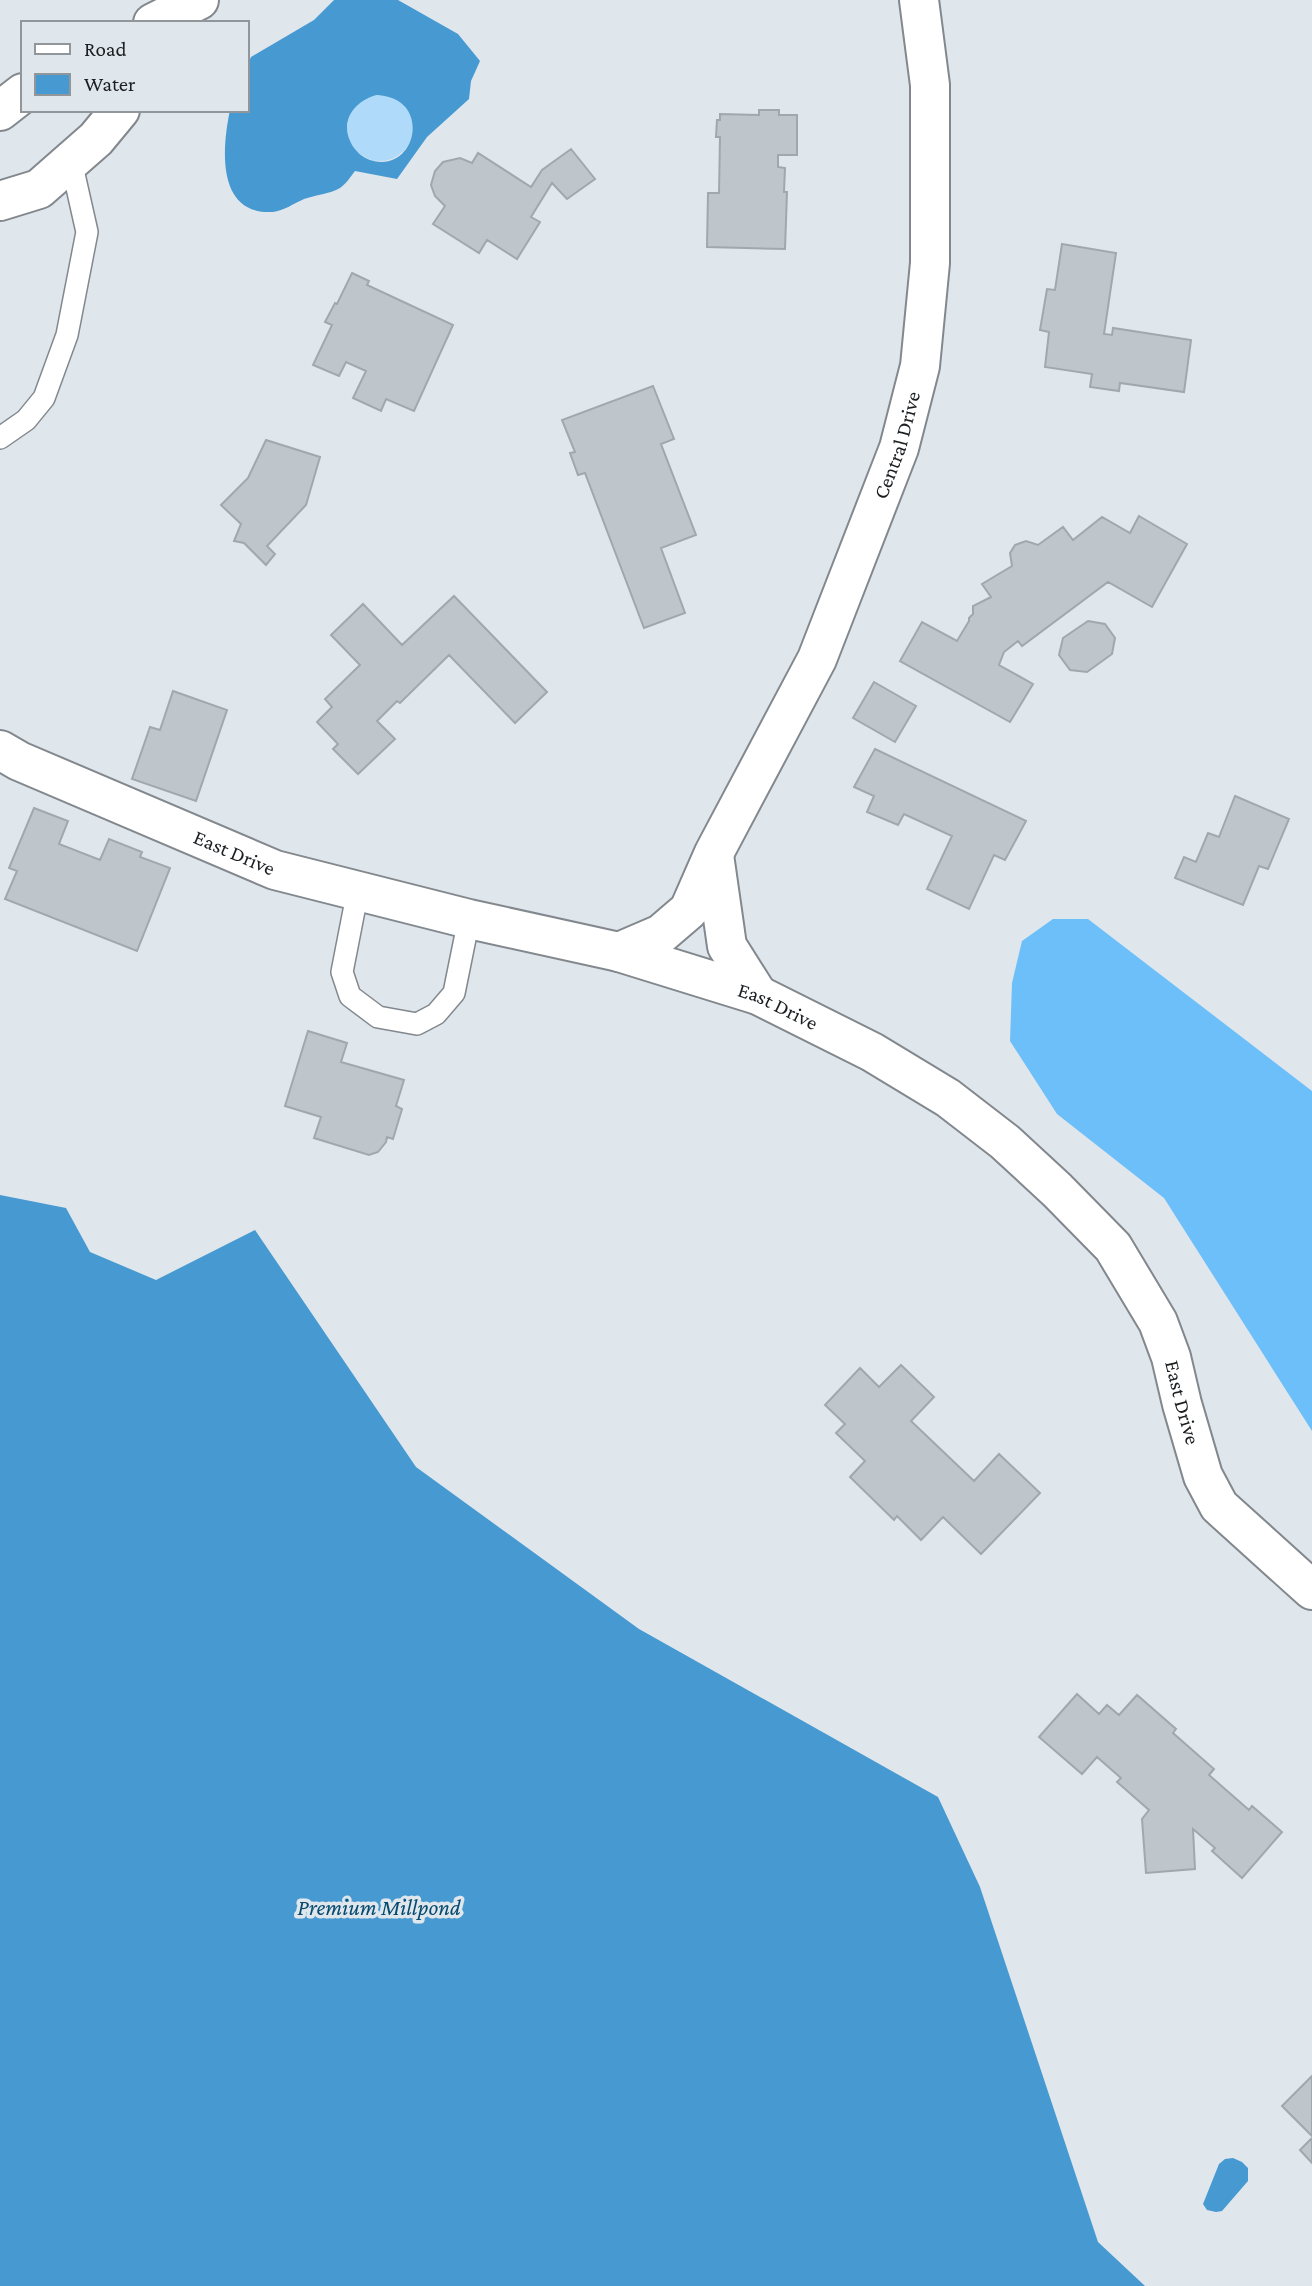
<svg xmlns="http://www.w3.org/2000/svg" width="1312" height="2286" font-family="'Crimson Pro',serif">
<rect width="100%" height="100%" fill="#dfe6ec"/>
<path fill="#b0dafa" d="M347 128a33 33 0 1 1 66 0a33 33 0 1 1-66 0Z"/>
<path fill="#6dbff9" d="M1053 919H1088L1312 1091V1431L1164 1198 1057 1114 1010 1041 1012 983 1022 941Z"/>
<path fill="#4699d1" fill-rule="evenodd" d="M334 0H398L458 34 480 61 471 81 469 99 427 137 397 179 355 171C351 176 346 184 340 188 330 194 315 195 304 199 295 203 283 211 273 212 216 215 222 148 230 110H247V66L251 57 314 20ZM377 95C434 98 416 175 370 160 362 157 355 151 351 143 339 120 356 100 377 95Z
M0 1195 66 1208 90 1252 156 1280 255 1230 416 1467 639 1629 938 1797 980 1887 1098 2242 1145 2286H0Z
M1233 2158 1242 2162 1248 2168V2181L1222 2211 1216 2212 1207 2210 1203 2204 1219 2164 1225 2159Z"/>
<path fill="#bfc6cb" stroke="#a1a8ad" stroke-width="2" d="M759 110H779V115H797V155H778V167L785 168 784 192H787L785 249 707 247 708 193H719L720 137H716L717 120H720V114L759 115Z
M571 149 595 179 567 199 552 183 531 217 540 222 517 259 487 240 479 253 433 224 445 206 435 196 431 185 435 171 443 162 460 158 472 163 478 153 531 187 542 170Z
M1062 244 1116 253 1104 334 1112 335 1113 328 1191 340 1184 392 1120 383 1119 391 1090 387 1092 374 1045 367 1049 332 1040 330 1047 289 1055 290Z
M352 273 369 281 367 285 453 325 414 411 386 399 381 411 353 398 366 371 346 362 339 376 313 365 332 325 325 322 335 303 337 304Z
M653 386 674 439 661 444 696 535 661 548 685 613 644 628 585 473 578 475 570 453 575 452 562 420Z
M266 440 320 457 306 505 267 546 275 554 266 565 244 543 234 541 241 524 221 505 248 478Z
M1139 516 1187 544 1152 607 1108 582 1022 646 1018 641 1004 652 999 665 1033 684 1010 722 900 661 922 622 957 641 969 621V618L973 614V606L991 597 982 584 1012 566 1010 553 1015 545 1026 541 1038 545 1063 527 1073 540 1102 517 1130 533Z
M454 596 547 692 515 723 449 655 400 703 397 701 377 721 395 739 358 774 333 749 338 744 317 722 332 707 325 699 360 665 331 635 363 604 402 645Z
M1088 621 1105 624 1115 638 1112 654 1087 672 1070 670 1059 655 1063 638Z
M874 682 916 706 895 742 853 718Z
M173 691 227 710 196 801 132 779 150 727 160 730Z
M875 749 1026 821 1005 860 994 855 969 909 927 889 952 836 904 814 898 825 867 812 874 796 854 787Z
M1235 796 1289 819 1268 869 1259 866 1243 905 1175 878 1184 857 1196 862 1208 833 1219 837Z
M34 808 68 821 59 844 100 860 109 839 142 852 140 857 170 868 137 951 5 899 17 871 9 868Z
M308 1031 347 1043 341 1062 404 1080 396 1106 402 1109 393 1139 387 1137 386 1142 378 1152 369 1155 314 1138 321 1117 285 1106Z
M901 1365 934 1397 911 1421 974 1481 999 1454 1040 1493 981 1554 943 1517 921 1540 897 1516 894 1520 850 1477 865 1461 836 1433 845 1424 825 1405 860 1368 879 1387Z
M1077 1694 1099 1714 1107 1705 1119 1715 1137 1695 1176 1729 1173 1733 1214 1769 1209 1775 1249 1810 1252 1806 1282 1832 1242 1878 1212 1851 1215 1848 1193 1829 1195 1869 1146 1873 1142 1819 1149 1810 1117 1782 1121 1778 1097 1757 1082 1774 1039 1737Z
M1312 2076V2136L1282 2106Z
M1312 2138V2163L1300 2150Z"/>
<g fill="none" stroke-linecap="round" stroke-linejoin="round">
<defs>
<path id="lane" d="M0 438 26 420 44 398 67 335 87 232 71 161
M358 890 342 972 350 996 378 1017 417 1024 436 1014 454 993 469 919"/>
<g id="street">
<path d="M153 23 199 0"/>
<path d="M0 111 23 93"/>
<path d="M0 201 39 189 96 139 120 110"/>
<path id="s1" d="M0 750 19 761 275 870 469 919 619 952 758 995 872 1052 948 1098 1005 1142 1057 1190 1113 1247 1158 1322 1171 1357 1182 1404 1203 1476 1219 1506 1312 1590"/>
<path d="M714 855 727 946 758 995"/>
<path id="s2" d="M619 952 661 934 689 910 714 853 817 659 899 448 920 366 930 263V85L919 0"/>
</g>
</defs>
<use href="#lane" stroke="#82888d" stroke-width="24"/>
<use href="#street" stroke="#82888d" stroke-width="42"/>
<use href="#lane" stroke="#fff" stroke-width="21"/>
<use href="#street" stroke="#fff" stroke-width="38"/>
</g>
<g text-anchor="middle" dominant-baseline="central" stroke-width="7" stroke-linejoin="round" paint-order="stroke">
<g font-size="21" fill="#1c1f21" stroke="#dfe6ec">
<text stroke="none"><textPath href="#s2" startOffset="593">Central Drive</textPath></text>
<text stroke="none"><textPath href="#s1" startOffset="256">East Drive</textPath></text>
<text stroke="none"><textPath href="#s1" startOffset="822">East Drive</textPath></text>
<text stroke="none"><textPath href="#s1" startOffset="1410">East Drive</textPath></text>
</g>
<g font-size="23" font-style="italic" fill="#064a6f" stroke="#dfe6ec">
<text x="379" y="1907">Premium Millpond</text>
</g>
</g>
<rect x="21" y="21" width="228" height="91" fill="#dfe6ec" stroke="#91969b" stroke-width="2"/>
<rect x="35" y="44" width="35" height="10" fill="#ffffff" stroke="#91969b" stroke-width="2"/>
<text x="84" y="56" font-size="21" fill="#1c1f21">Road</text>
<rect x="35" y="74" width="35" height="21" fill="#4699d1" stroke="#91969b" stroke-width="2"/>
<text x="84" y="91" font-size="21" fill="#1c1f21">Water</text>
</svg>
